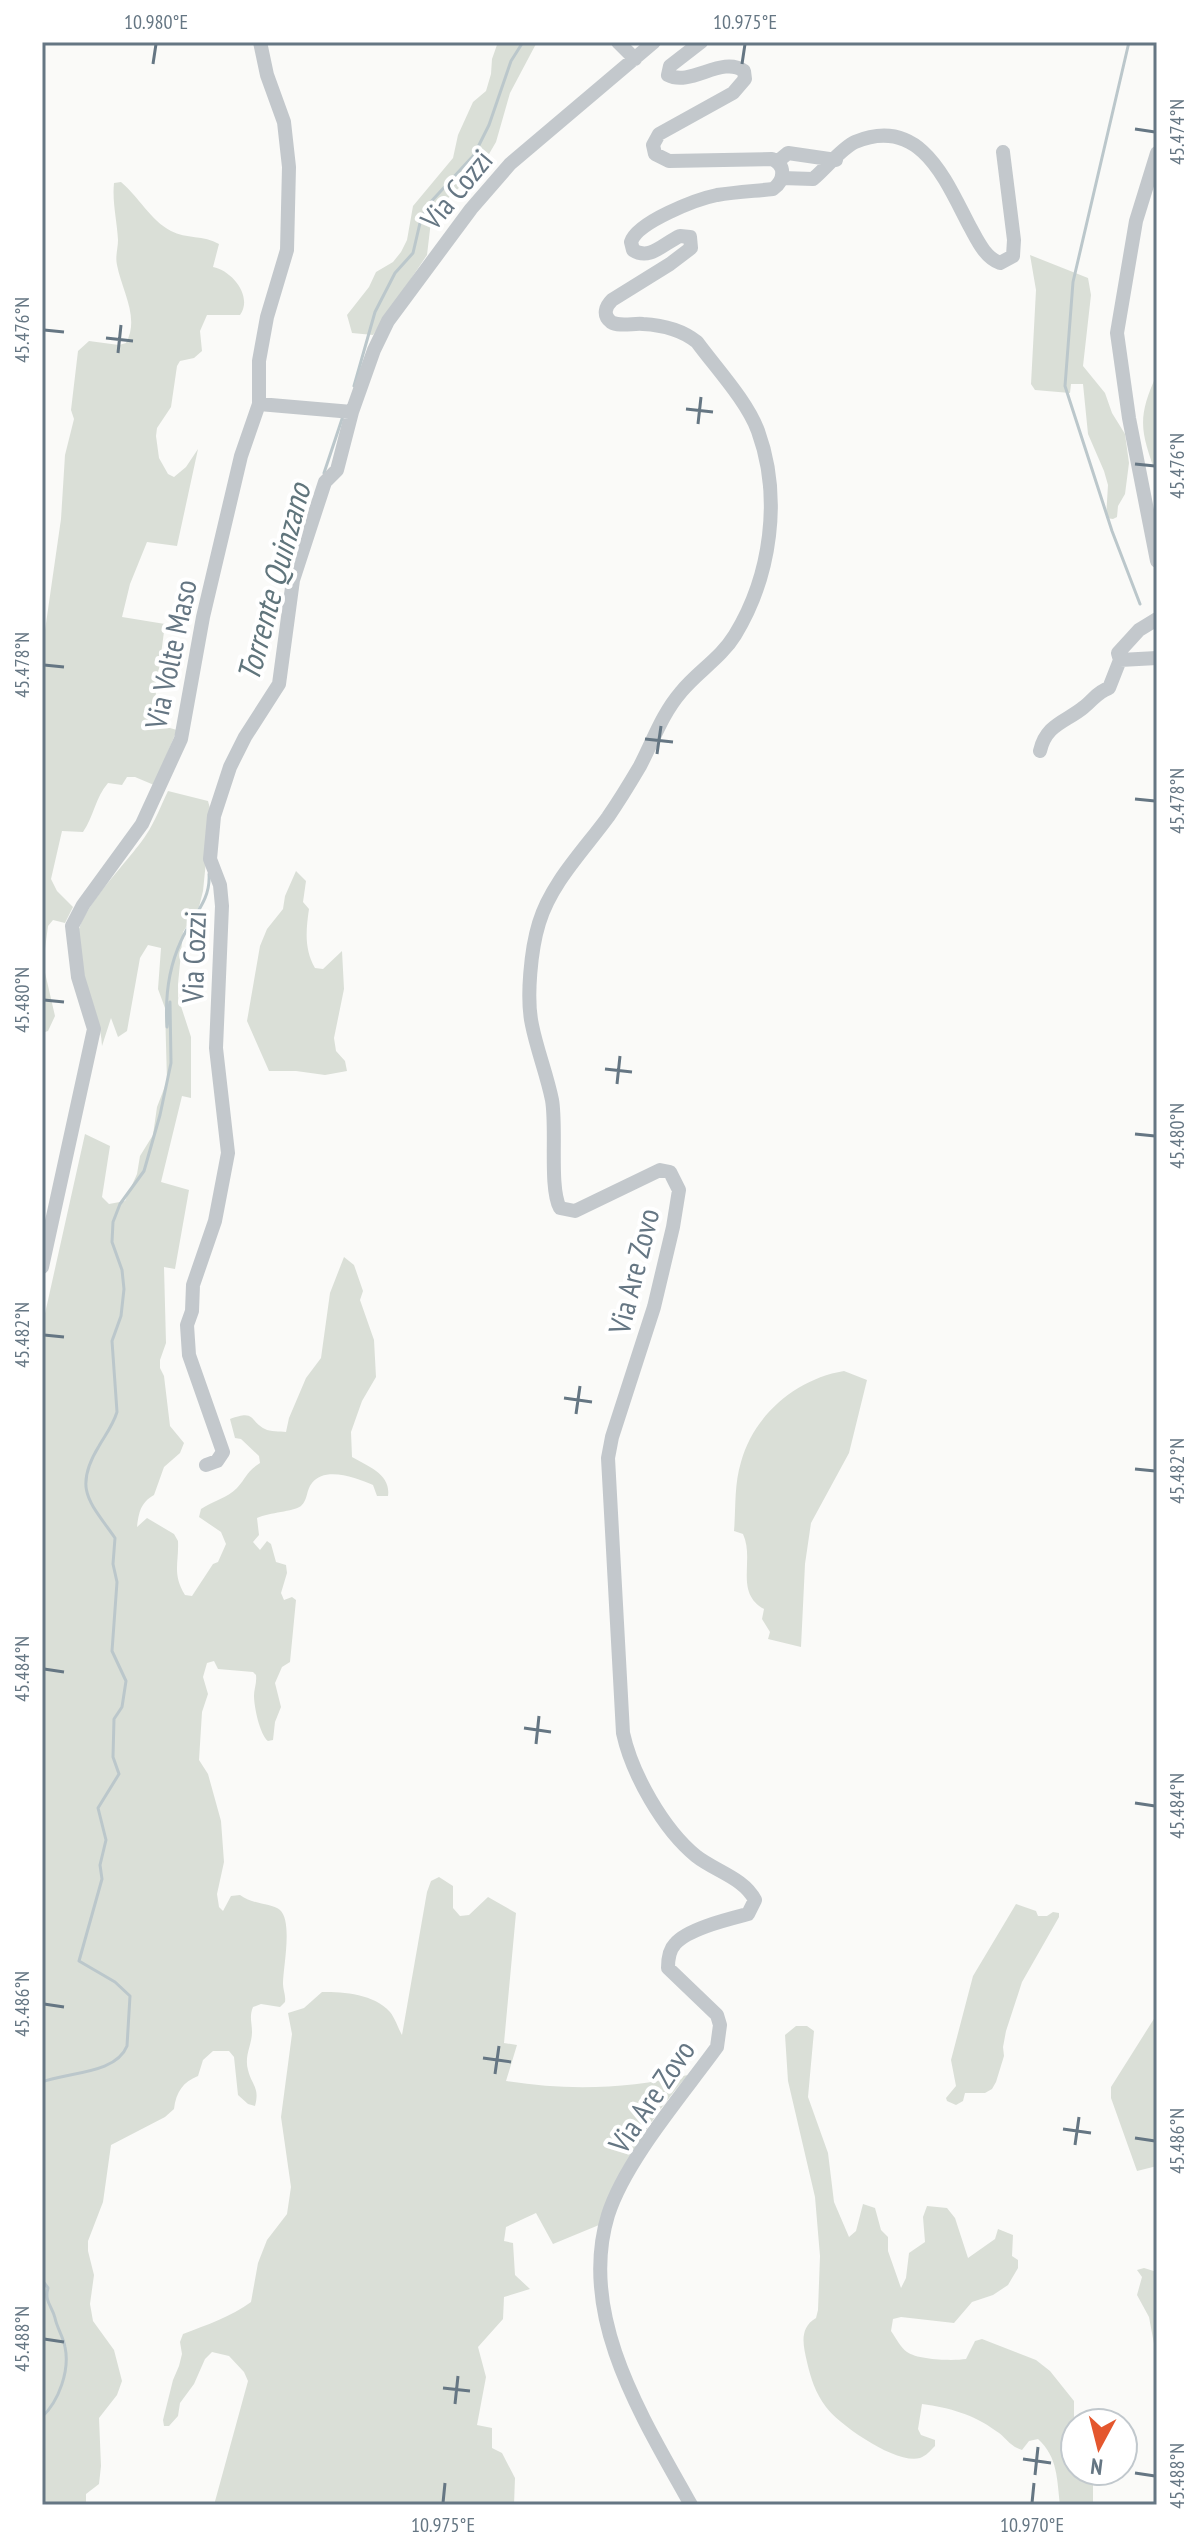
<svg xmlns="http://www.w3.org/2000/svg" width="1199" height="2547" font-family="'PT Sans Narrow',sans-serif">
<rect width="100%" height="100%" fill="#fafaf8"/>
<path fill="#dadfd7" d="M498 42H537L510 93 496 142 482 166 443 203 434 215 431 221 427 255 373 335 352 333 347 315 369 287 376 272 393 262 401 252 407 240 413 206 453 158 458 135 473 102 486 91 491 74 492 59Z
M121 182C139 197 150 220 171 231 186 239 204 235 219 244L213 267C233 271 253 297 240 315H207L200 331 202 351 194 358 180 361 177 366 171 407 157 428 156 436 159 458 168 474 174 477 186 467 198 449 177 546 147 542 130 584 122 617 165 624 152 723 177 730 154 785 135 777H127L122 785 108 783C95 798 94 816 83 832L62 831 51 879 57 891 73 907 65 923 53 920 48 926 43 964 55 1016 48 1031 42 1033V651L61 519 65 455 74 419 71 410 78 351 89 341 119 345 126 343C140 318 122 291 117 265 115 257 118 248 118 240 117 221 112 202 114 183Z
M1030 255 1088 278 1091 295 1083 366 1105 393 1112 413 1125 434 1129 463 1125 494 1118 506 1117 517 1113 519 1106 518 1108 485 1104 471 1088 434 1083 384H1071L1070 393 1035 390 1031 384 1036 290Z
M1157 374V477C1141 431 1136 420 1157 374Z
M168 791 208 801 211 812 203 891 199 907 183 932 178 984V997L191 1037V1098L182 1096 161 1182 189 1190 175 1269 164 1267 166 1343 160 1360V1368L164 1376 170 1426 184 1443 180 1453 164 1467 154 1495C140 1503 139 1513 137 1527L147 1518 174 1534 178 1541C179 1564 172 1573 185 1595L192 1596 213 1564 218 1562 226 1544 221 1532 199 1517 201 1509C213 1501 227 1498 237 1488 247 1477 246 1472 260 1463L259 1456 241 1439 235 1438 230 1419C256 1409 249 1421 265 1429 270 1432 280 1431 286 1432L289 1418 306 1378 321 1358 330 1293 344 1257 354 1265 363 1291 360 1300 374 1340 376 1377 362 1401 351 1432 352 1457C370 1467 391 1475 388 1496H377L373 1485C357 1478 325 1466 312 1483 306 1490 308 1500 301 1506 293 1512 270 1512 257 1518L259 1535 253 1542 260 1550 267 1541 271 1544 276 1562 286 1565 287 1573 281 1593 284 1600 292 1597 296 1600 290 1662 282 1667 275 1683 281 1707 275 1722 273 1740 268 1741C260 1735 254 1707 254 1696 254 1689 257 1683 256 1675L253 1672 218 1669 214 1661 207 1663 203 1677 208 1694 202 1712 199 1760 208 1774 221 1821 224 1862 217 1894 219 1907 223 1911 231 1896 240 1895C254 1905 271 1903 280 1910 293 1922 283 1968 283 1984 283 1990 286 1995 285 2002L280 2007 261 2004 253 2007C249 2017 252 2022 252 2032 252 2045 244 2056 248 2070 252 2086 260 2087 255 2106L248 2104 238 2095 234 2057 229 2051H213L203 2060 198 2076C183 2082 176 2092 174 2109L165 2117 111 2145 103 2202 88 2241V2251L94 2275 90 2304 93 2321 114 2350 122 2381 117 2395 99 2418 101 2466 99 2484 86 2494V2505H42V1327L85 1134 110 1146 102 1197 109 1204 125 1201 137 1174 140 1156 153 1135 157 1107 167 1081 165 1008 158 989 161 948 148 945 140 958 127 1031 118 1037 111 1018 102 1046C100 1008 77 975 78 937 78 910 130 860 146 835 155 822 161 805 168 791Z
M296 871 306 881 303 902 309 909C306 930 304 949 315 968L323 969 342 951 344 989 334 1038 336 1051 345 1061 347 1071 325 1075 296 1071H269L247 1021 260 946 267 929 283 909 285 896Z
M844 1371 867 1380 849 1453 811 1523 805 1564 801 1647 768 1639 770 1632 762 1619 764 1609C734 1592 755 1560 743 1534L734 1531C736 1508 734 1485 741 1462 754 1415 796 1379 844 1371Z
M439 1877 453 1886V1908L460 1916 469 1915 488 1897 516 1913 504 2043 517 2045 506 2081C568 2091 627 2089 688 2075 650 2119 617 2170 599 2225L553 2244 536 2213 506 2227 504 2241 513 2243 515 2275 530 2289 504 2297 503 2319 478 2347 486 2377 477 2425 492 2428V2448L502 2453 515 2478 514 2505H214L248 2381 244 2372 229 2356 212 2352 205 2359 194 2384 180 2403 178 2416 169 2426H164L163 2420 173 2380 179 2366 182 2354 180 2342 183 2334C206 2325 231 2317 251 2302L258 2263 267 2240 287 2214 291 2187 281 2117 292 2034 288 2013 304 2008 322 1992C345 1992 374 1994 390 2012 395 2018 398 2028 402 2035L427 1892 431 1881Z
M1016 1904 1036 1911 1038 1916H1047L1053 1912 1059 1913V1917L1022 1982 1006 2031 1003 2047 1004 2056 996 2082 992 2089 985 2093H965L963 2101 956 2105 947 2101 946 2098 956 2086 951 2060 973 1976Z
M1157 2014V2166L1137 2171 1111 2098V2087Z
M796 2026H807L814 2031 808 2097 828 2153 834 2202 849 2237 856 2231 863 2204 875 2208 881 2230 888 2237V2251L901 2288 906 2278 909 2253 925 2242 923 2217 927 2206 947 2208 955 2218 968 2258 995 2239 998 2229 1013 2235 1012 2256 1018 2260V2268L1008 2285 993 2295 972 2302 954 2323 901 2317 893 2319 891 2331C896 2338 901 2348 907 2352 918 2360 953 2361 966 2359L975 2341 982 2339 1036 2360 1050 2371 1074 2401V2420L1080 2423H1075V2471H1093V2505H1060C1057 2480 1058 2457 1038 2439L1029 2441 1022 2450C1009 2446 1006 2437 996 2431 973 2414 950 2408 922 2404L918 2429 921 2435 935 2440V2446C931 2450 926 2456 920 2458 897 2465 839 2425 826 2407 815 2392 811 2379 807 2362 803 2345 799 2328 816 2318L818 2310 820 2256 815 2197 788 2081 785 2035Z
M1144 2268 1157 2272V2360L1149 2317 1137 2295 1142 2277 1137 2270Z"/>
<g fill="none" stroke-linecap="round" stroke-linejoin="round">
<path stroke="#bbc7cb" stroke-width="3" d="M1129 42 1073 282 1065 386 1112 531 1140 604
M354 386 375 312 395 273 413 253 420 223 427 206 474 155 489 125 511 61 523 42
M324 473 343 416
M42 2082C68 2072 116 2074 127 2046L130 1996 115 1982 79 1961 102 1879 100 1865 106 1840 98 1808 119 1774 113 1757 114 1719 122 1707 126 1681 112 1651 117 1582 113 1564 115 1538C91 1503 72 1490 99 1446 106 1434 113 1425 117 1412L112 1341 121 1316 124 1289 122 1270 112 1242 113 1222 120 1204 144 1171 160 1115 171 1063 170 1002 167 1027C165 997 168 969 181 941 191 917 211 902 209 874
M42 2280 48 2288C44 2301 52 2306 55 2318 57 2328 63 2336 65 2347 70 2370 59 2401 42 2417"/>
<path stroke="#c3c8cc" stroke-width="14" d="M618 42 635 59
M1157 153 1136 221 1117 333 1129 418 1157 561
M777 162 788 153 836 160
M782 178 813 179C824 170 843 147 855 142 920 115 945 179 969 225 977 239 984 257 1000 263L1013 256 1014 240 1003 152
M259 404 352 412 374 350 388 321 471 209 510 164 654 42
M1157 619 1139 630 1118 653 1120 660 1157 658
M1040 751C1046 724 1066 722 1084 707 1093 700 1097 692 1109 688L1120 660
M42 1267 94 1029 78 977 72 926 83 905 142 824 181 739 203 617 241 456 259 404V361L267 317 287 250 289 167 284 122 267 75 260 42
M206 1465 217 1461 223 1452 189 1355 187 1325 192 1311 193 1285 215 1221 228 1153 216 1048 222 906 220 885 210 859 214 816 230 767 245 737 279 684 293 580 325 482 337 470 352 412
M691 2505C644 2420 577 2317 608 2215 625 2161 683 2094 717 2047L720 2025 717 2015 668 1968C668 1960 669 1950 675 1944 687 1929 729 1919 748 1914L755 1900C744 1878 715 1871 696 1856 663 1829 632 1774 623 1733L608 1458 612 1437 654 1307 673 1227 679 1190 670 1172 660 1170 575 1211 560 1208C549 1188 557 1128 552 1100 547 1075 537 1050 532 1025 526 998 531 949 539 923 551 883 584 850 608 817 619 801 630 783 640 766 653 741 662 714 681 692 697 672 721 658 735 635 771 576 782 497 758 431 747 401 716 368 697 342 682 330 662 325 643 324 634 323 619 327 611 322 602 315 606 306 612 300L670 264 691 248 690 237 680 236C664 243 650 261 633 250L631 242C637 222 697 199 717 195 736 192 755 191 773 189 785 180 786 165 772 159L669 161 655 154 653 145 659 134 733 93 745 79 744 71C722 55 691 87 668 75L670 66 701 42"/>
</g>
<path fill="none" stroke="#657683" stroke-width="3" d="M153 64 156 44M742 64 745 44M1135 129 1155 132M44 330 64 332M106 338 133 341M118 353 121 325M686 409 713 412M698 424 701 397M1135 464 1155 466M44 665 64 667M645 739 673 742M657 754 661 726M1135 799 1155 801M44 1000 64 1002M605 1069 632 1072M617 1084 620 1056M1135 1134 1155 1136M44 1335 64 1337M564 1398 592 1402M576 1414 580 1386M1135 1469 1155 1471M44 1669 64 1672M524 1728 551 1732M536 1744 539 1716M1135 1803 1155 1806M44 2004 64 2007M483 2058 511 2062M495 2074 499 2046M1063 2129 1091 2133M1135 2138 1155 2141M1075 2145 1079 2117M44 2339 64 2342M443 2388 470 2391M455 2404 458 2376M1023 2459 1051 2463M1135 2473 1155 2476M1035 2475 1038 2447M443 2503 445 2483M1032 2503 1034 2483"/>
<g text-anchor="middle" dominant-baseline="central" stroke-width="8" stroke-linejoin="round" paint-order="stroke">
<g font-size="30" fill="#657683" stroke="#fff">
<text transform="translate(456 189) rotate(-50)">Via Cozzi</text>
<text transform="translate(170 654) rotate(-78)">Via Volte Maso</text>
<text transform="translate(193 957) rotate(-88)">Via Cozzi</text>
<text transform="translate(633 1271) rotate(-76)">Via Are Zovo</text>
<text transform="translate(651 2096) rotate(-56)">Via Are Zovo</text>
</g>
<g font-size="32" font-style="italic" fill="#60757c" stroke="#fff">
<text transform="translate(273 582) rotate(-75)">Torrente Quinzano</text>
</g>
</g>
<rect width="1199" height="2547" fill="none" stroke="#ffffff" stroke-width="88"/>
<g transform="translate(1099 2447) rotate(187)"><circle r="38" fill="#ffffff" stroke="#c1c8cd" stroke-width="2"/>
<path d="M0-6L14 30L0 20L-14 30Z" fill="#e4572e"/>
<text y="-12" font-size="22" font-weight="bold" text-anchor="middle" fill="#657683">N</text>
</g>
<rect x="44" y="44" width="1111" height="2459" fill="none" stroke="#657683" stroke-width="3"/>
<g font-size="20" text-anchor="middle" fill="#657683">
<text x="156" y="29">10.980°E</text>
<text x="745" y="29">10.975°E</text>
<text transform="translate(1177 132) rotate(-90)" y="7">45.474°N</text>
<text transform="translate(22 330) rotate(-90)" y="7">45.476°N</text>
<text transform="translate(1177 466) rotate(-90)" y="7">45.476°N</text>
<text transform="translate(22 665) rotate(-90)" y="7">45.478°N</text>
<text transform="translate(1177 801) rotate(-90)" y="7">45.478°N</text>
<text transform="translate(22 1000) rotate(-90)" y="7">45.480°N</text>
<text transform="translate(1177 1136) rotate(-90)" y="7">45.480°N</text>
<text transform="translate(22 1335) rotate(-90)" y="7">45.482°N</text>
<text transform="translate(1177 1471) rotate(-90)" y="7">45.482°N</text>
<text transform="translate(22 1669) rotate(-90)" y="7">45.484°N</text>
<text transform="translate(1177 1806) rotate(-90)" y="7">45.484°N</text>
<text transform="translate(22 2004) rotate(-90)" y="7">45.486°N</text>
<text transform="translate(1177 2141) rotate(-90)" y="7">45.486°N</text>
<text transform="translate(22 2339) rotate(-90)" y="7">45.488°N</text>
<text transform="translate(1177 2476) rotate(-90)" y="7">45.488°N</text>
<text x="443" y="2532">10.975°E</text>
<text x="1032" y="2532">10.970°E</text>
</g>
</svg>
